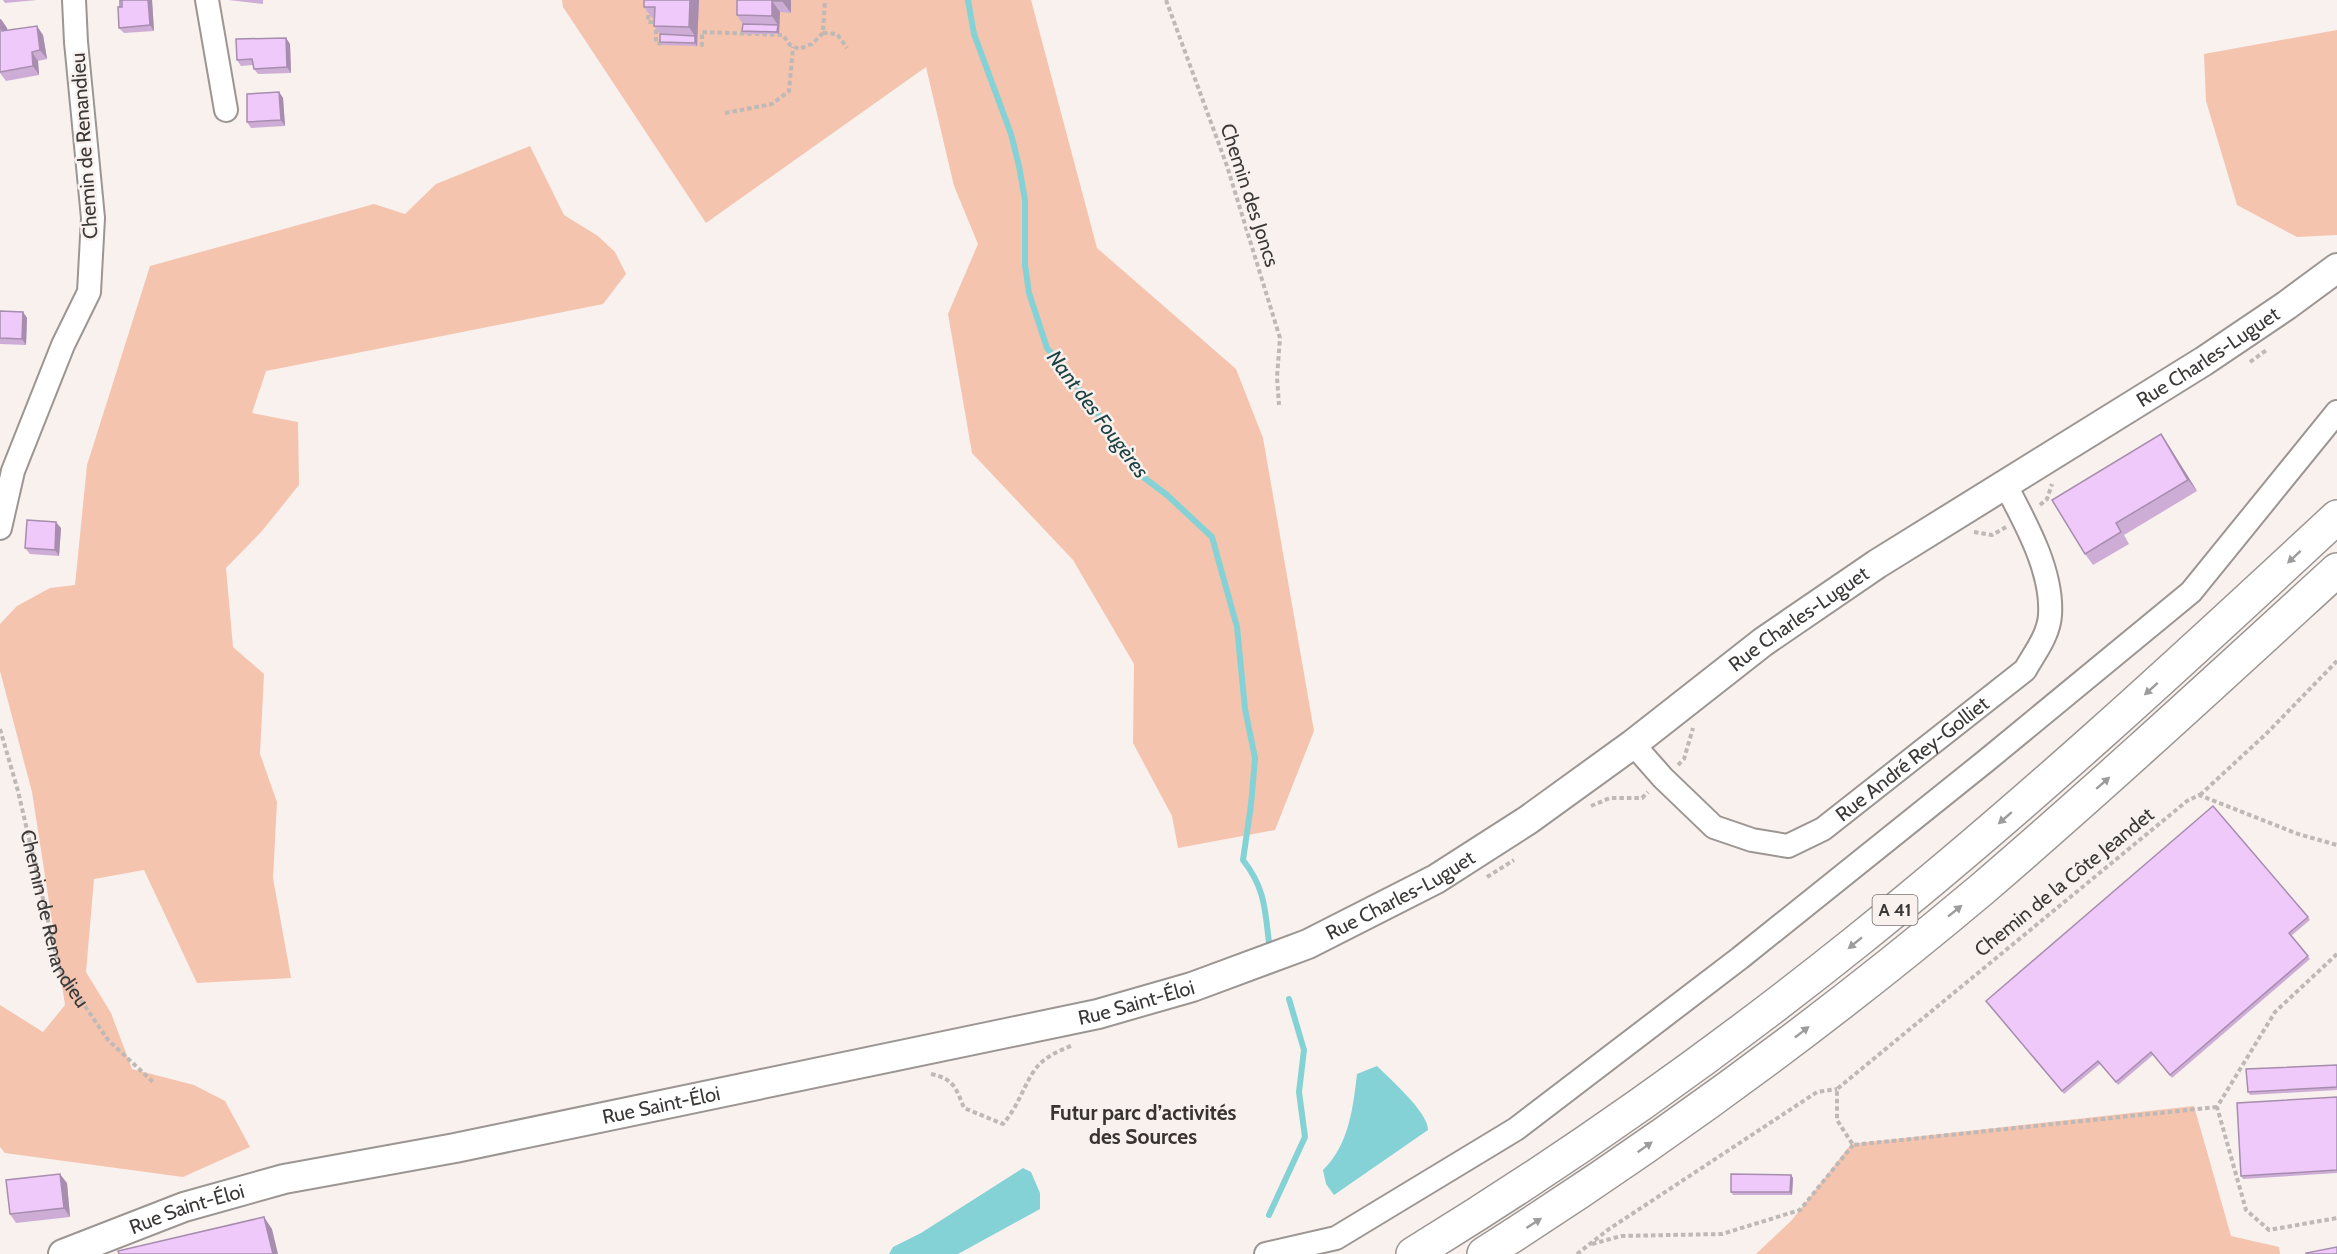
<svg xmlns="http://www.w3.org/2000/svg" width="2337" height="1254" font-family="Cabin,sans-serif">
<rect width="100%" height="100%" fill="#f8f1ee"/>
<path fill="#f5c4af" d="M562 0H1031L1097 248 1236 369 1263 438 1314 731 1275 830 1178 848 1172 816 1133 743 1134 664 1073 560 972 453 948 314 978 244 954 186 926 67 706 223 563 7Z
M2337 30V235L2297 237 2237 205 2206 101 2204 54Z
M530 146 564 215 598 236 615 252 626 274 603 304 266 371 252 413 298 422 299 485 262 531 226 568 233 647 264 674 260 754 277 802 273 878 291 978 197 983 144 870 94 879 86 972 111 1013 132 1069 194 1085 225 1101 250 1147 183 1177 5 1153 0 1147V1005L43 1032 65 1005 32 792 0 671V624L17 606 50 588 75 585 87 465 150 266 374 204 405 214 436 184Z
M2194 1106 2231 1236 2279 1247 2280 1254H1756L1792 1220 1851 1144Z"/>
<path fill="#84d2d6" d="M1377 1066C1389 1078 1429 1113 1428 1130L1334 1195 1326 1184 1323 1170C1349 1145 1353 1108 1357 1074Z
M1023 1168 1031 1172 1040 1193V1209L958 1254H889L893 1247 921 1233Z"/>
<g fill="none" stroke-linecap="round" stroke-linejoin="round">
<path stroke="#84d2d6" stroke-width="6" d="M968 0 974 34 1011 134 1019 166 1025 200V265L1029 293 1047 348 1067 372 1116 439 1134 470 1167 495 1212 537 1237 627 1245 709 1255 758 1251 805 1243 860C1265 888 1265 909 1269 943
M1269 1215 1305 1137 1299 1092 1304 1050 1289 999"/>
<defs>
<g id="minor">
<path d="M207 0 226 110"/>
<path d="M0 528 13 471 63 345 89 292 93 218 76 42 74 0"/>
<path id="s2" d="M1633 744 1663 778 1714 827 1752 840 1788 846 1823 829 2025 670C2034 654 2049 635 2050 615 2053 571 2025 522 2005 484"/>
<path d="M1266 1254 1336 1238 1516 1129 1740 958 1987 760 2191 592 2337 412"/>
</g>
<g id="major">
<path id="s3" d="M63 1254 184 1207 284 1179 455 1148 1098 1014 1192 987 1308 944 1436 879 1528 820 1633 744 1763 642 1877 564 2204 361 2287 305 2337 268"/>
</g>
<path id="highway" d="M1413 1254C1567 1160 1715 1055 1856 942 2023 808 2180 663 2337 517
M1484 1254C1657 1144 1824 1022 1981 890 2102 786 2219 678 2337 570"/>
</defs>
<use href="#minor" stroke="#9c9693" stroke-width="26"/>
<use href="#major" stroke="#9c9693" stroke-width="32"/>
<use href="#highway" stroke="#9c9693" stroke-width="36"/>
<g stroke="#beb9b6" stroke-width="4" stroke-dasharray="4.5 3" stroke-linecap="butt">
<path d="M649 0 648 22H656V43L664 44"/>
<path d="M1166 0 1227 166 1280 338 1277 377 1279 405"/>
<path d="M823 33 837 34 847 48"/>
<path d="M693 44 702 45V32L783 35 790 45 799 49 812 44 823 33 825 0"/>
<path d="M725 113 772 104 789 91 793 47"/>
<path d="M2250 362 2268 349"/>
<path d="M2040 505 2047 499 2052 484"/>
<path d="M1974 532 1992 535 2006 527"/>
<path id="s1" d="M0 729 18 791 59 968 108 1040 153 1082"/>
<path d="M1678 765 1684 759 1693 728"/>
<path d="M2200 795 2266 734 2337 661"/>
<path d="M1591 806 1610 798H1642L1648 792"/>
<path d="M1487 877 1514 860"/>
<path d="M2337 954 2275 1012 2217 1107 2246 1210 2269 1230 2337 1218"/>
<path d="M931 1074C954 1079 956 1088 964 1108L1003 1124C1019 1105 1022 1089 1034 1071 1043 1057 1059 1051 1073 1045"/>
<path d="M2217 1107 1853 1145 1837 1120V1089L2187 801 2199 795 2298 834 2337 845"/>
<path d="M1592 1244 1621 1236 1722 1234 1800 1210 1853 1145"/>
<path d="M1577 1254 1609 1229 1817 1092 1837 1089"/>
</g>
<use href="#minor" stroke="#fff" stroke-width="22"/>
<use href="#major" stroke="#fff" stroke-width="28"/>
<use href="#highway" stroke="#fff" stroke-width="33"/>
</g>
<path fill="#cdadd6" d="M3 0H37L5 3Z
M120 0H152L154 31 124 33 119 28Z
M229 0H263V4Z
M699 0 697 46 662 45 660 42V34L654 26V18H652L644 7Z
M737 0H791V13L780 12 779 34H745L742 31 743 24 737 15Z
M0 19 7 28V30L43 35 47 59 38 61 39 75 6 81 0 73Z
M286 38 290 44 291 73 258 74 254 69 253 65 241 66 237 60Z
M279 92 283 98 285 126 251 128 247 122Z
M0 311 23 312 27 318 26 345 0 344Z
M2161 434 2169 446 2197 491 2124 535 2129 544 2093 565 2085 554Z
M61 528 59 556 30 554 25 548Z
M2308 917 2310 920 2291 936 2310 959 2172 1078 2153 1055 2118 1085 2100 1064 2064 1094 1988 1004Z
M2337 1065V1090L2250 1095 2248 1092Z
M2337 1097V1173L2243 1179 2241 1176Z
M1791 1175 1793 1178 1792 1195H1733L1731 1192Z
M67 1183 70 1217 16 1223 10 1214Z"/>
<path fill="#a78dae" d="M148 0H152L154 31 150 25Z
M690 0H699L697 46 695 43V36L689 27Z
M782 0H791V13L782 1Z
M772 1 780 12 779 34 777 32 778 25 772 16Z
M1 19 7 28 9 40 2 31Z
M37 26 43 35 47 59 40 50Z
M286 38 290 44 291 73 287 67Z
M32 52 38 61 39 75 33 66Z
M279 92 283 98 285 126 281 120Z
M23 312 27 318 26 345 22 339Z
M2161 434 2169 446 2197 491 2188 480Z
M56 522 61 528 59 556 55 550Z
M60 1174 67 1183 70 1217 64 1208Z
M1791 1175 1793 1178 1792 1195 1790 1192Z
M264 1217 272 1229 278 1254H273Z"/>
<path fill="#eec9f9" stroke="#a78dae" stroke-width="1.5" d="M120 0H122V7H120Z
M122 0H148L150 25 119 28 118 7H122Z
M644 0H690L689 27 654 26 655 7H644Z
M737 0H782V1H772V16L737 15Z
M0 19 2 31 37 26 40 50 32 52 33 66 0 72Z
M743 24 778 25 777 32 742 31Z
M660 34 695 36V43L660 42Z
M286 38 287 67 254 69 252 59 237 60 236 39Z
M279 92 281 120 247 122V94Z
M0 311 23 312 22 339 0 338Z
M2161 434 2188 480 2116 523 2121 532 2085 554 2052 500Z
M27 520 56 522 55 550 25 548Z
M2213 806 2308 917 2289 933 2308 956 2170 1075 2151 1052 2116 1082 2098 1061 2062 1091 1986 1001Z
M2337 1065V1087L2248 1092 2246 1069Z
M2337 1097V1170L2241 1176 2237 1103Z
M60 1174 64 1208 10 1214 6 1180Z
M1731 1174 1791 1175 1790 1192H1731Z
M264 1217 273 1254H119L118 1251Z
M2337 1247V1254H2306V1253Z"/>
<defs><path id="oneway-solid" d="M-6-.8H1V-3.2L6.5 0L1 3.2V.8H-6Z" transform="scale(1.5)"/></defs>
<g fill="#9d9c9c">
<use href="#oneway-solid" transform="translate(2294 557) rotate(137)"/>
<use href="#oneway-solid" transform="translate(2151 689) rotate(138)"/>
<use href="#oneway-solid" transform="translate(2103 783) rotate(-41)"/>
<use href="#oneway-solid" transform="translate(2005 818) rotate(139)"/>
<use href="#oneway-solid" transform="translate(1955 911) rotate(-39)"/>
<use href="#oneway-solid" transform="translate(1855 943) rotate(141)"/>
<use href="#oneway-solid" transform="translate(1802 1032) rotate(-38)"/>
<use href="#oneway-solid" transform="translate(1645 1147) rotate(-35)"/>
<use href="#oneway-solid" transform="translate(1534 1223) rotate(-33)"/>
</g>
<g text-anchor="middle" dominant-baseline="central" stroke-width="5" stroke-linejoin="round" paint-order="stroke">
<rect fill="#f8f1ee" stroke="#74706f" stroke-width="1.5" x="1872.5" y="895" width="45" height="30" rx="4.5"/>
<g font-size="18" font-weight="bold" fill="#3b3938">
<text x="1895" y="910">A 41</text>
</g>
<g font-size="20" fill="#3b3938" stroke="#f8f1ee">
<text transform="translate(84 146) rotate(-94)">Chemin de Renandieu</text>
<text transform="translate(1250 195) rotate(72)">Chemin des Joncs</text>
<text stroke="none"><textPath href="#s3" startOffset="2362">Rue Charles-Luguet</textPath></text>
<text stroke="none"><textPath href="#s3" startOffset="1876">Rue Charles-Luguet</textPath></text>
<text stroke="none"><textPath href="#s2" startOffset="345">Rue André Rey-Golliet</textPath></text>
<text transform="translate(2064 882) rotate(-39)">Chemin de la Côte Jeandet</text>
<text stroke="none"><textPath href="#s3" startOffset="1390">Rue Charles-Luguet</textPath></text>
<text stroke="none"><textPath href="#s1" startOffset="198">Chemin de Renandieu</textPath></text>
<text stroke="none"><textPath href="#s3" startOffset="1104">Rue Saint-Éloi</textPath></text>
<text stroke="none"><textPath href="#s3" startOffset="618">Rue Saint-Éloi</textPath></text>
<text stroke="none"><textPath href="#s3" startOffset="132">Rue Saint-Éloi</textPath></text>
</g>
<g font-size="21" font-style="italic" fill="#1c4243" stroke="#f8f1ee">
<text transform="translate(1098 414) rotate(53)">Nant des Fougères</text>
</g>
<g font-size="21" font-weight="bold" fill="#393432" stroke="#f8f1ee">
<text x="1143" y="1112">Futur parc d’activités<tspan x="1143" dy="24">des Sources</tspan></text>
</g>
</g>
</svg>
